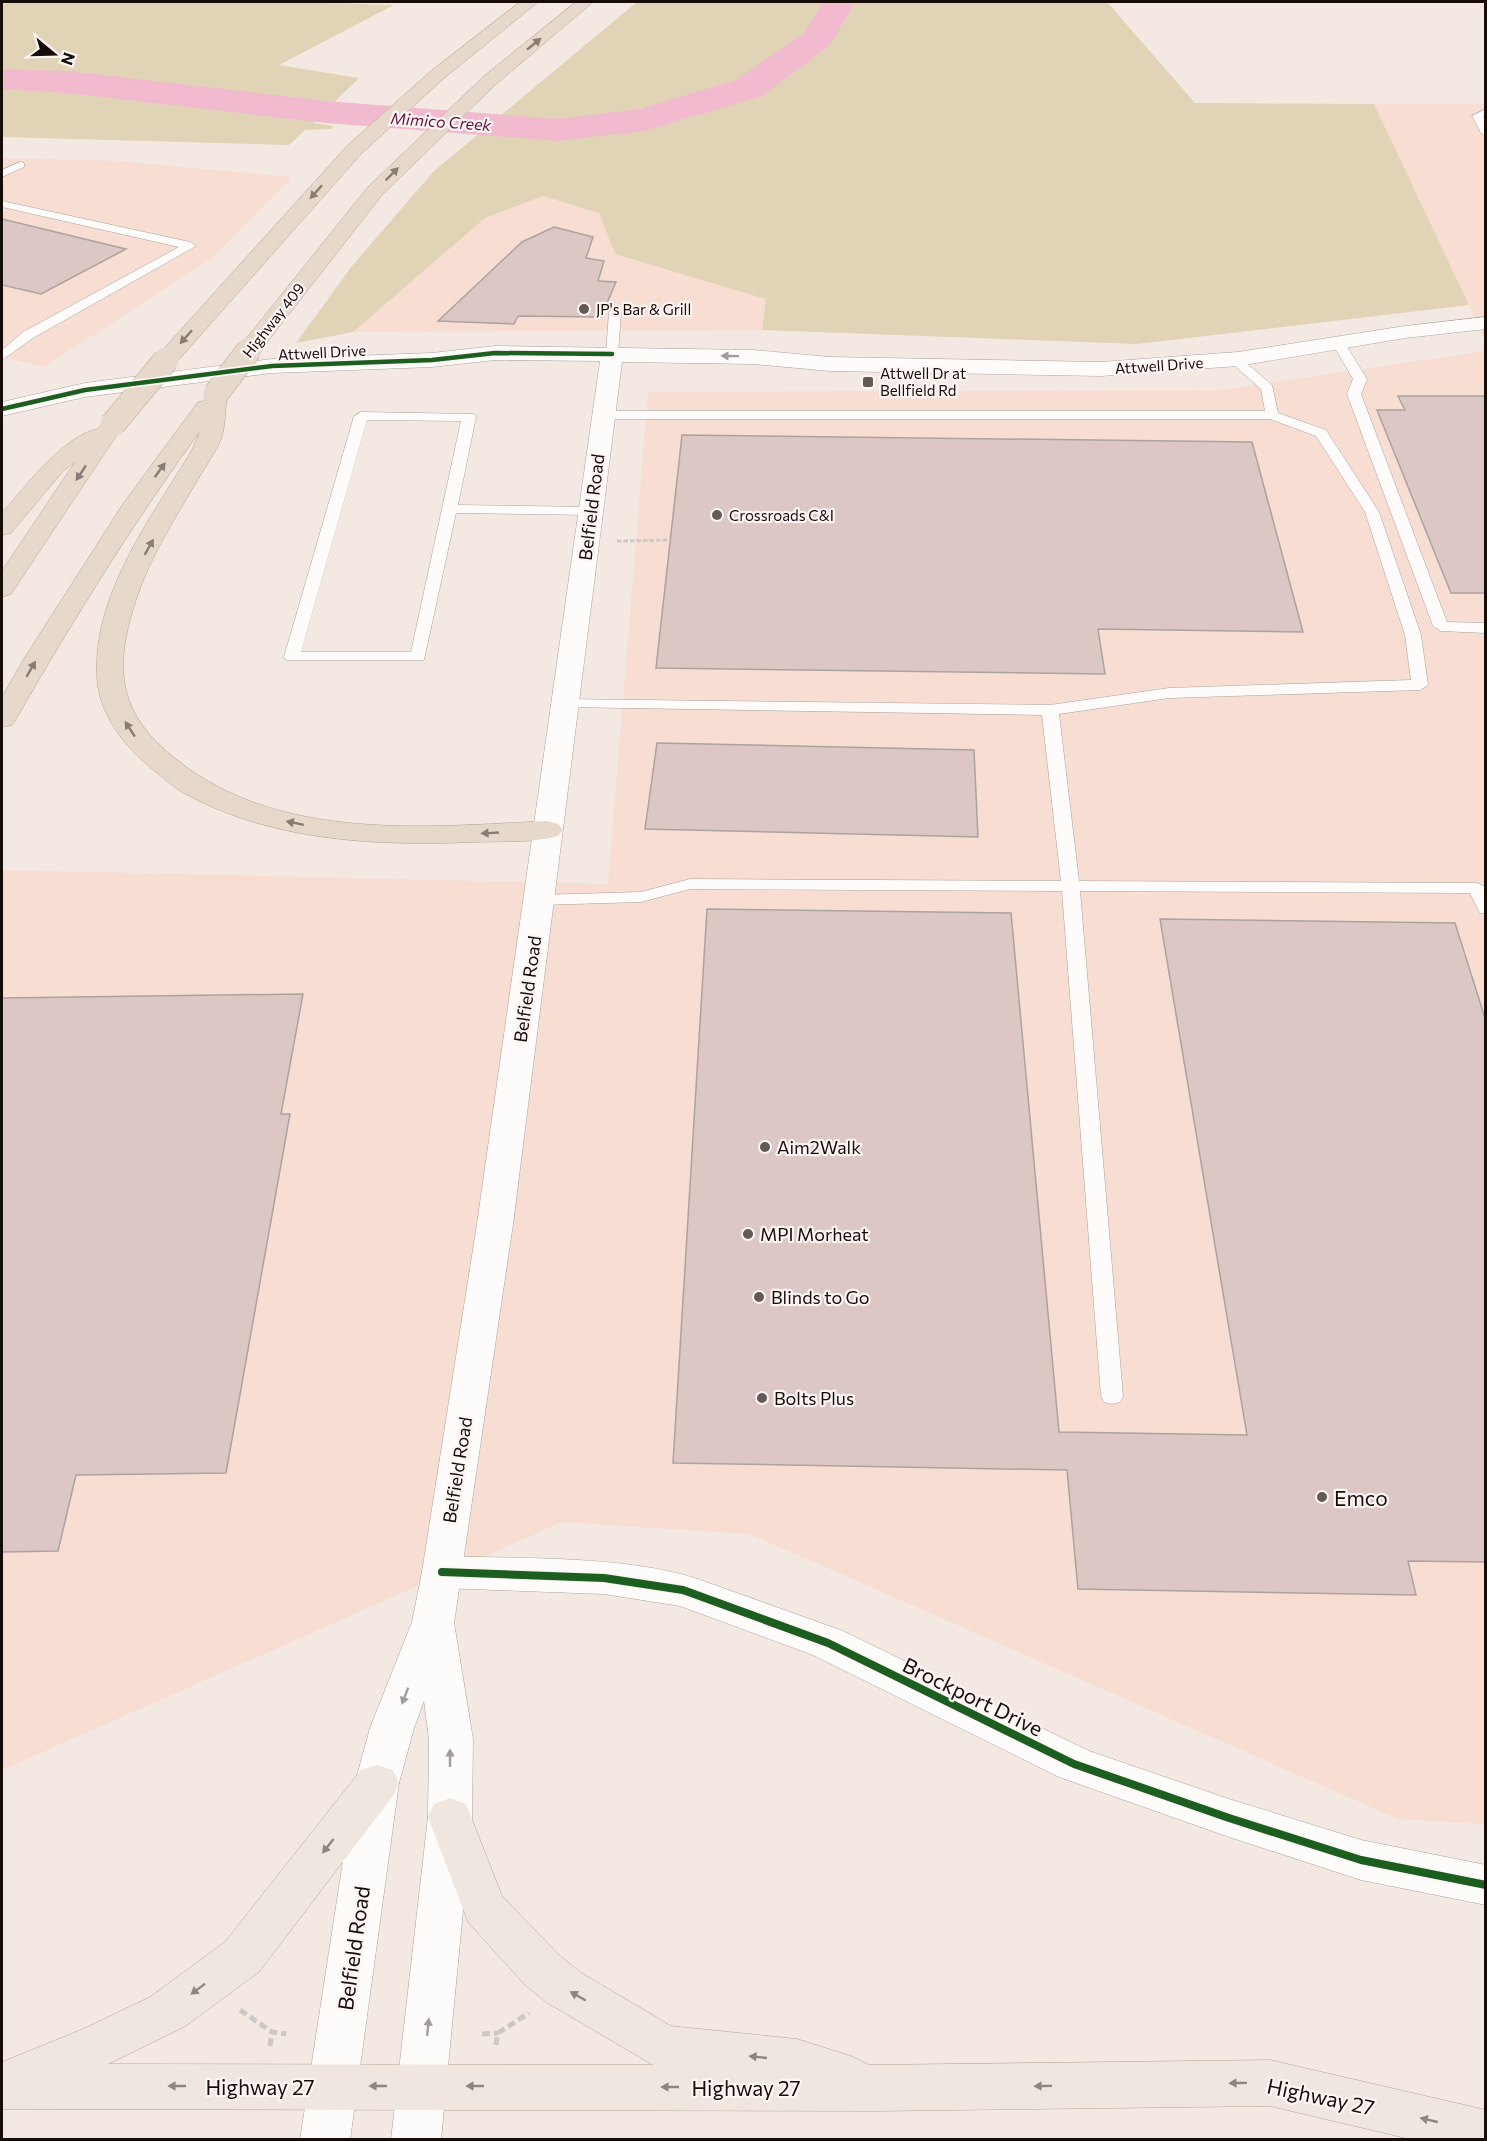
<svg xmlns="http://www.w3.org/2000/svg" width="1487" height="2141" font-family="Commissioner,sans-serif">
<rect width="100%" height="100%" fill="#f4e8e3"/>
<path fill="#f7ddd2" d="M1374 104H1485V341L1469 305Z
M2 158 118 161 292 177 211 259 44 367 2 357Z
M543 196 600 213 615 254 767 299 762 330 353 332 485 218Z
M1485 351V1824L1398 1819 750 1534 562 1522 2 1770V870L608 884 648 392 1220 390Z"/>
<path fill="#e1d3b5" d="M2 2H292L394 5 279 65 359 78 313 123 333 126 332 129 305 130 289 145 2 137Z
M637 2H1107L1195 103 1374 104 1469 305 1137 344 762 330 766 299 615 254 599 213 543 196 485 218 353 332 296 343 352 266 433 172Z"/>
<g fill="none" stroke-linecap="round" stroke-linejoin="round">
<path fill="#f2bacf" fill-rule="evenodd" d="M823 2H855L830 45 762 96 644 131 558 141 326 123 68 93 2 89V69L68 71 326 101 558 119 640 109 736 80 805 32Z"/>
</g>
<path fill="#dcc7c5" stroke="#aca29f" stroke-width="1.5" d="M2 219 126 249 41 294 2 285Z
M554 227 593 237 586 258 604 261 598 281 616 282 601 317 518 316 514 324 438 321 522 242Z
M1398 396H1485V593H1451L1377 410H1405Z
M682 435 1252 442 1303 632 1098 629 1105 674 656 668Z
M657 743 974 750 978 837 645 829Z
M707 909 1011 913 1059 1432 1247 1435 1160 919 1455 923 1485 1018V1562L1408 1561 1416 1595 1078 1589 1067 1470 673 1463Z
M303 994 281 1114H290L226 1473 76 1475 58 1551 2 1552V998Z"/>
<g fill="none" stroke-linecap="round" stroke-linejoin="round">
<defs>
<path id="lane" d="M1486 109V116L1483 117 1486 122V136L1481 133 1472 116Z
M20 162 24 163V167L2 177V170Z
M2 201 190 242 196 246 33 338 2 360V350L23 332 179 247 2 207Z
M615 308 621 312 618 354 612 358 606 354 609 312Z
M1338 339 1343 340 1367 379 1361 394 1447 622 1486 623V633L1441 631 1433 626 1347 394 1353 379 1332 343Z
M1233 355 1238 356 1272 385 1278 413 1326 430 1379 512 1421 635 1428 685 1420 690 1169 698 1059 714 1079 881 1477 883 1486 887V914L1480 913 1470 893 1080 891 1123 1396 1120 1402 1112 1404 1104 1402 1101 1396 1062 891 690 889 641 902 539 905 533 904 530 900 533 896 539 895 641 892 690 879 1061 881 1042 715 566 707 560 705 558 702 560 699 1050 705 1169 688 1411 680 1405 635 1365 512 1316 436 1270 419H603L596 415 603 411H1265L1261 389 1227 359Z
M361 412 474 414 476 417 458 505 591 507 598 511 591 515 456 513 424 660H286L284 657 354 416ZM367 420 461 421 411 652H301Z"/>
<path id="street" d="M442 1556C520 1559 623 1555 698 1579L843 1631 1089 1751 1229 1799 1361 1840 1486 1865V1905L1361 1880 1229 1837 1059 1777 813 1655 680 1606 604 1594 442 1588 428 1583 422 1572 428 1561Z"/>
<path id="secondary" d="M1486 317V329L1405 338 1238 366 1101 376 830 371 753 364 622 362 513 1224 454 1623 473 1739 472 1817 441 2140H391L428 1817 429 1739 424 1701 414 1728 399 1783 350 2140H300L355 1783 370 1728 412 1622 422 1572 477 1224 600 361 495 360 432 367 272 373 85 397 2 416V402L85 383 272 359 432 353 495 346 753 350 830 357 1101 362 1238 352 1405 326Z"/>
<path id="primary" d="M377 1765 393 1770 399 1783 393 1796 259 1972 184 2027 108 2064 653 2065 546 2002 524 1984 468 1922 428 1817 434 1804 450 1798 466 1804 502 1896 558 1954 580 1972 671 2026 797 2039 851 2056 869 2065 1270 2060 1486 2110V2140H1414L1270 2106 875 2111 2 2109V2062L83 2029 150 1997 225 1942 361 1770Z"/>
<path id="highway" d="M520 2H538L443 79 362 153 174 365 166 367 158 365 155 360 158 355 348 145 431 71Z
M576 2H593L495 85 382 195 257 355 249 357 241 355 238 350 241 345 368 187 483 77Z
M216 387 224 389 227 394C225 409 226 424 221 439 216 452 208 462 201 474 177 515 149 558 135 603 113 671 119 715 177 760 280 842 424 827 548 821L558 824 563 830 558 836C533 843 504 841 477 842 377 846 272 842 182 792 171 785 160 775 150 767 123 745 98 712 97 676 93 593 152 517 192 450L200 431C133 523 73 620 16 719L12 725 2 727V697L27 654 123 504 198 402 204 401 208 389Z
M113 417 121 419 124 424 11 594 2 597V571L75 462 63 471 11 533 2 535V513C23 489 65 434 98 429L105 419Z"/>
</defs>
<use href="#lane" stroke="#aba19d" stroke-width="1"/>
<use href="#street" stroke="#aba19d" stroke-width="1"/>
<use href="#secondary" stroke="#aba19d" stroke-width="1"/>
<use href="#primary" stroke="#b3a292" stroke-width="1"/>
<use href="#highway" stroke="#b3a292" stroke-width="1"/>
<path stroke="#ccc8c6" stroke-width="3" stroke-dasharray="4.5 2" stroke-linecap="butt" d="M617 541 670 540"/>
<path stroke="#ccc8c6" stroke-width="5" stroke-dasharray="8 4" stroke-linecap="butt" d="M240 2010 272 2032 286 2034
M482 2034 498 2033
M496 2045 498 2033 529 2013
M270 2046 272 2032"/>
<use href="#lane" fill="#fdfcfb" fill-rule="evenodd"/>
<use href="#street" fill="#fdfcfb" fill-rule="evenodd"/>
<use href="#secondary" fill="#fdfcfb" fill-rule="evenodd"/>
<use href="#primary" fill="#efe7df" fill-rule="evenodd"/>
<use href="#highway" fill="#e6d9cb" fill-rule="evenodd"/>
<defs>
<path id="highway-bridge" d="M216 394 249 350
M113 424 166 360"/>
</defs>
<use href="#highway-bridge" stroke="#b3a292" stroke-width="26" stroke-linecap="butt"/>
<use href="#highway-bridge" stroke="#e6d9cb" stroke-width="25"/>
<defs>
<path id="cycleway-far1" d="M2 409 85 390 272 366 432 360 495 353 612 354"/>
<path id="cycleway" d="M442 1572 604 1578 683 1590 828 1643 1074 1764 1229 1818 1361 1860 1486 1885"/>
</defs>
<use href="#cycleway-far1" stroke="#fcf5f3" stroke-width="8"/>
<use href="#cycleway" stroke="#fcf5f3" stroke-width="11"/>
<use href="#cycleway-far1" stroke="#1b5e20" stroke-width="4.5"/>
<use href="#cycleway" stroke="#1b5e20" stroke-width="8"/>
</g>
<defs><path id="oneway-solid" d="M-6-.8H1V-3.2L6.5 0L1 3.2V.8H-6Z" transform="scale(1.5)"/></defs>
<g fill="#887d74">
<use href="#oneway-solid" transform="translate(534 44) rotate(-39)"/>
<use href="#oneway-solid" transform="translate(392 174) rotate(-45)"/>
<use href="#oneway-solid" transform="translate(316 192) rotate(132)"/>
<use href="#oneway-solid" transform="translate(186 337) rotate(132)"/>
<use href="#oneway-solid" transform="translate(160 470) rotate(-54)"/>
<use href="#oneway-solid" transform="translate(81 473) rotate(123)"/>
<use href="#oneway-solid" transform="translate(149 547) rotate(-61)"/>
<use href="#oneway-solid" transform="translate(31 669) rotate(-60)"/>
<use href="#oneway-solid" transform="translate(130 729) rotate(-123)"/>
<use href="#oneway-solid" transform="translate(295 823) rotate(-168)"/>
<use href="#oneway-solid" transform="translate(490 833) rotate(177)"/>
</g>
<g fill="#a19c9a">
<use href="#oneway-solid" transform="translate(730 356) rotate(-179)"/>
<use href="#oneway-solid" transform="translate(405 1696) rotate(111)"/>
<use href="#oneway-solid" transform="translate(450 1758) rotate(-90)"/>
<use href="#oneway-solid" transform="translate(428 2027) rotate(-84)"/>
</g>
<g fill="#8d857f">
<use href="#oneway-solid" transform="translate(328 1846) rotate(128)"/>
<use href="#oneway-solid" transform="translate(198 1989) rotate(143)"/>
<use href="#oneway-solid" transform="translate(578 1996) rotate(-150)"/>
<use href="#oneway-solid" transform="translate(758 2057) rotate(-174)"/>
<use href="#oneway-solid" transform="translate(1238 2083) rotate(179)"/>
<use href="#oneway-solid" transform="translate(177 2086) rotate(180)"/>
<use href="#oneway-solid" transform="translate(378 2086) rotate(180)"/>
<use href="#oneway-solid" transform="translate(475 2086) rotate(-180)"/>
<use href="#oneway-solid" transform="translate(1043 2086) rotate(179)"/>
<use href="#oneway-solid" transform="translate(670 2087) rotate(-180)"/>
<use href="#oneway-solid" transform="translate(1429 2120) rotate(-167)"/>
</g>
<g fill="#645a55" stroke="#fcf5f3" stroke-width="2">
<circle cx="584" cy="309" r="6"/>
<rect x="862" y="376" width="12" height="12" rx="3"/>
<circle cx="717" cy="515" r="6"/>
<circle cx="765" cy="1147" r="6"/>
<circle cx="748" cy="1234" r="6"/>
<circle cx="759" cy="1297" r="6"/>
<circle cx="762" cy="1398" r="6"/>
<circle cx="1322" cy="1497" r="6"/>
</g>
<g text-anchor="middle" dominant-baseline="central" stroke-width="4.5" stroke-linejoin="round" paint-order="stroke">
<g font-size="15" fill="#160d09" stroke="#fcf5f3" text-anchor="start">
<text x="596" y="309">JP's Bar &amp; Grill</text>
<text x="880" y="373">Attwell Dr at<tspan x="880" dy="17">Bellfield Rd</tspan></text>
<text x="729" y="515">Crossroads C&amp;I</text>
</g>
<g font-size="15" fill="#160d09" stroke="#fcf5f3">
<text transform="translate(273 320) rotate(-52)">Highway 409</text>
<text transform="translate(322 352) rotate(-3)">Attwell Drive</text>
<text transform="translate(1159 365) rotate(-4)">Attwell Drive</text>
</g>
<g font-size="16" font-style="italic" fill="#630f3d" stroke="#fcf5f3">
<text transform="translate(441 121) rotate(4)">Mimico Creek</text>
</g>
<g font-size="18" fill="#160d09" stroke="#fcf5f3">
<text transform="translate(591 507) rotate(-83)">Belfield Road</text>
<text transform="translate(527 989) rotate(-82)">Belfield Road</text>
<text transform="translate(457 1470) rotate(-81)">Belfield Road</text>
</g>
<g font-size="18" fill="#160d09" stroke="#fcf5f3" text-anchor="start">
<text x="777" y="1147">Aim2Walk</text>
<text x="760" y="1234">MPI Morheat</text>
<text x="771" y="1297">Blinds to Go</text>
<text x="774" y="1398">Bolts Plus</text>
</g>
<g font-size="21" fill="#160d09" stroke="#fcf5f3" text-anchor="start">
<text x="1334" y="1497">Emco</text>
</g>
<g font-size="21" fill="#160d09" stroke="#fcf5f3">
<text transform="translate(973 1696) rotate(26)">Brockport Drive</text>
<text transform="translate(353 1948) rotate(-82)">Belfield Road</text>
<text x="260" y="2086">Highway 27</text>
<text x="746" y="2087">Highway 27</text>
<text transform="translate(1321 2096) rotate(12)">Highway 27</text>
</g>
</g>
<rect width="1487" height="2141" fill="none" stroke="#160d09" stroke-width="6"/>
<g transform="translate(54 54) rotate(109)" stroke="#fcf5f3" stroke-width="4.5" paint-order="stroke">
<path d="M0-4.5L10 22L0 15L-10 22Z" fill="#160d09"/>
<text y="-9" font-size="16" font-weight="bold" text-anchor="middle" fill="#160d09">N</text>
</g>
</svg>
